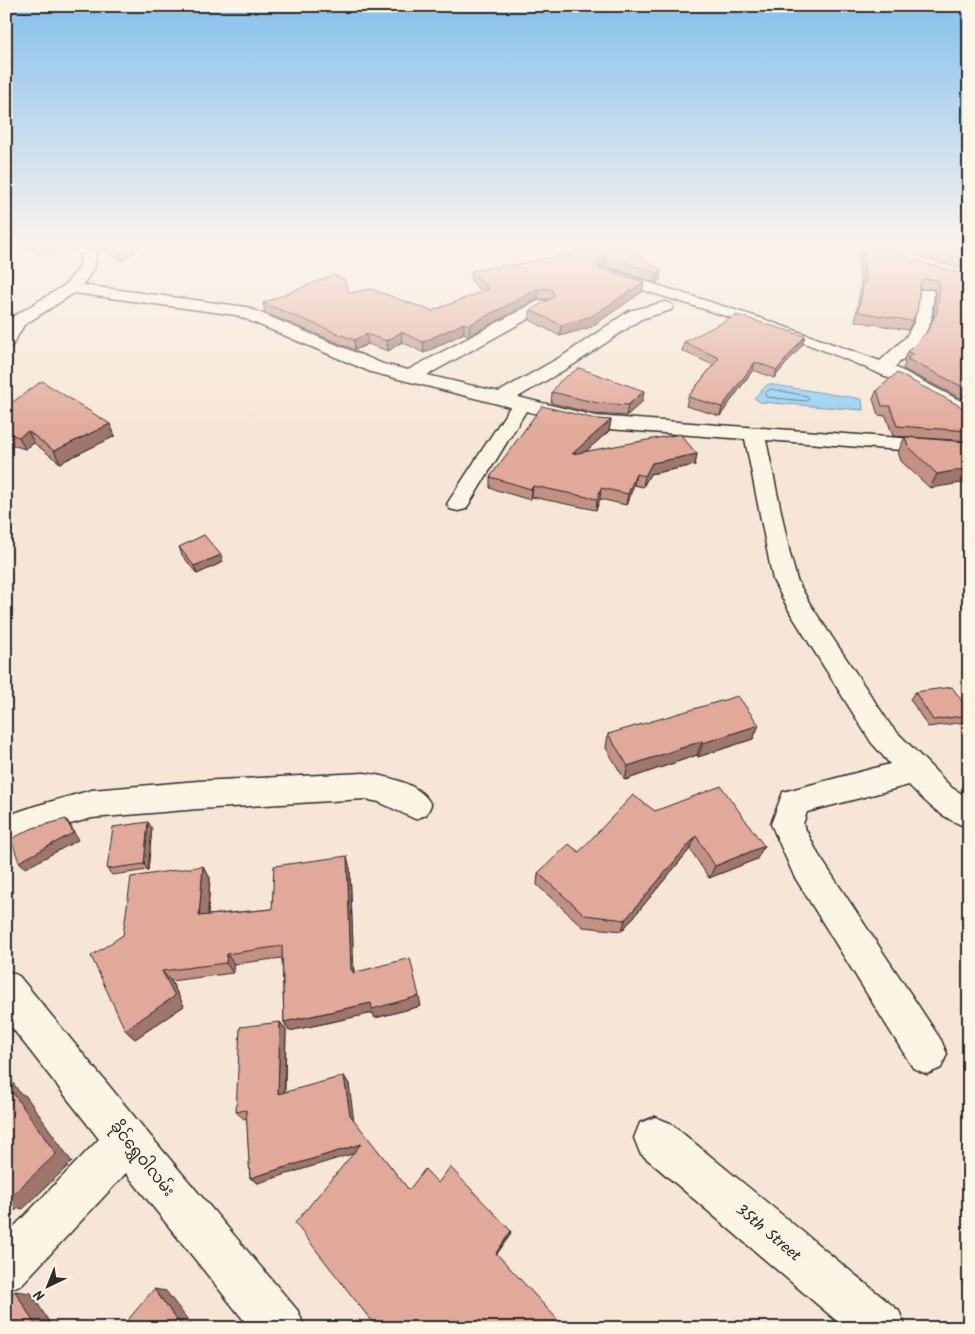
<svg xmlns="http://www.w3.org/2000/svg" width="975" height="1334" font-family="Kalam,'Noto Sans Myanmar',sans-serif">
<rect width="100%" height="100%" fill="#f7e6d6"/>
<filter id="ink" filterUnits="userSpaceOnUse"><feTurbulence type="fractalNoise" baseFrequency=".02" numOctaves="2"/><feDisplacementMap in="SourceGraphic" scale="10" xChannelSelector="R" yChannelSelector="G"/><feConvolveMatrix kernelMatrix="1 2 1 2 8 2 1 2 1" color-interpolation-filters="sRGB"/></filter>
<g filter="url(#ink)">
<path fill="#93d1f4" stroke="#698fa4" d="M768 384 862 399 863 410 760 402 754 398Z"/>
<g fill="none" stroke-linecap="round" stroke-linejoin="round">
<path stroke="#556d7b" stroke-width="1" d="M771 389 807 396 809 399 806 401 766 397 765 394Z"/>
<defs>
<path id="minor" d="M62 243C74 243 89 242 97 252L94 269 82 285 246 307 383 364 408 370 538 301H550L552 304 550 307 427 375 499 392 564 355 629 311 665 302 671 304 673 307 671 310 641 319 576 363 518 397 595 416 969 443V455L766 440 790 554 797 580 810 604 891 726 952 788 969 798V828C942 818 928 805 909 785L807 812 803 824 818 854 941 1040 947 1054 941 1068 927 1074 913 1068 794 876 771 824 783 792 890 764 871 742 791 614 773 580 745 439 595 428 526 411 466 509 458 511 450 509 447 504 510 407 371 372 236 315 74 293 24 325 12 346 6 347V326L11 318 65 285 79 268 82 254 64 246Z
M607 269 760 318 880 361 906 337 915 321 918 293 920 290H932L934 293 931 321 922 340 895 367 969 405V419L962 417C852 350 724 316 602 277L599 274 602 271Z
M364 773C386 776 421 783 431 805L426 815 415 819 379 802 364 799 198 809 92 818 38 833 6 845V816L35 806 92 790 198 781Z
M6 970 19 976 142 1126 298 1311 305 1328H250L126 1173 22 1284 6 1291V1235L99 1139 6 1020Z
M655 1117 670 1123 899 1311 906 1328H845L640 1153 634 1138 640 1123Z"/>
</defs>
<use href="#minor" stroke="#2b2b2b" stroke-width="3"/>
<use href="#minor" fill="#fcf5e5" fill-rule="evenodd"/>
</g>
<path fill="#c29184" stroke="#2b2b2b" d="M12 243H61L52 254 34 251Z
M84 243H147L122 260 101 249Z
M575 243 661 270 660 280 656 283 605 266 599 268 644 282 642 292 591 327 560 336 530 320V310L550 299H538L469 336 464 333 424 353 402 342 388 351 368 344 355 350 265 313 263 303 349 293 432 311 482 292 471 281V271L510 266 574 253Z
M860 243H885L886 245 908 258 948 270 969 275V392L962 399 903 369 905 363 903 362 907 352 927 332 933 321 936 293 934 289H920L917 311 913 320 908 330 855 321 861 286 857 249Z
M895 243H969V271L919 257Z
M805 336 802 345 774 378 753 370 720 416 686 406 688 397 713 365 682 351 684 342Z
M877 390 969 418V441L893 436 886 416 878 415 873 399Z
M644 391 642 402 626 416 595 414 551 403 552 392Z
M6 407 110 424 115 436 60 463 34 443 25 449 6 443Z
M596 419 611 420 609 431 586 451 697 454 695 465 650 474 643 487 634 485 626 505 600 499 596 510 532 497 530 500 490 488V477Z
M905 437 969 442 930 488 901 461 898 452Z
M179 547 223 562 197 574 182 555Z
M915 692 969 711V719L966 722 928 727 910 699Z
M759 725 753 739 698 757 697 755 625 780 606 748 608 734Z
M655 811 757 859 709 878 690 849 622 931 583 927 537 885 538 873 579 852Z
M152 828 148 870 112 875 107 869Z
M203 866 210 878 208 915 272 909 350 868 354 973 421 1006 375 1018 373 1013 289 1031 284 1022 282 958 234 964 233 973 171 981 184 1006 135 1039 125 1030 123 935Z
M280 1022 286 1030 285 1093 344 1076 349 1084 353 1120 409 1190 438 1183 510 1235 497 1254 373 1323 353 1153 258 1183 250 1178 247 1118 244 1119 236 1112Z"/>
<path fill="#9e766c" stroke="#2b2b2b" d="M52 243H61L52 254 49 247Z
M135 243H147L122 260 119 253Z
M606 256 605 266 598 268 595 263 599 258Z
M661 270 660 280 656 283 657 273Z
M644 282 642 292 591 327 560 336 561 325Z
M538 289V299L469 336V325Z
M464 323V333L424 353 423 342Z
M401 332 402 342 388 351 387 341Z
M366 334 368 344 355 350 354 340Z
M805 336 802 345 774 378 777 370Z
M755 362 753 370 720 416 722 407Z
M969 388V392L962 399 967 389Z
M644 391 642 402 626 416 628 405Z
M611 420 609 431 570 465 572 454Z
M110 424 115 436 60 463 54 451Z
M28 431 34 443 25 449 19 437Z
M697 454 695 465 650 474 643 487 645 476 652 463Z
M969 468V482L930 488 937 474Z
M636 474 634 485 626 505 628 494Z
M533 486 532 497 530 500 531 489Z
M601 488 600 499 596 510 597 499Z
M221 555 223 562 197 574 194 566Z
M759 725 753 739 698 757 703 743Z
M702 741 697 755 625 780 628 766Z
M66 819 71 826 78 840 26 868 19 862Z
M148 822 152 828 148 870 144 864Z
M696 836 690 849 622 931 625 920Z
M764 846 757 859 709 878 715 866Z
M347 856 350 868 354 974 351 970Z
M203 866 210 878 207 927 199 916Z
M227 954 234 964 233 973 226 963Z
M162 971 171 981 184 1006 135 1039 125 1030Z
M419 996 421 1006 375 1018 373 1013 289 1031 284 1022 371 1003Z
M280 1022 286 1030 284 1102 278 1094Z
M6 1073 20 1093 26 1096 72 1162 23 1209 19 1208 6 1216Z
M344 1076 349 1084 354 1122 350 1115Z
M361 1144 365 1150 258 1183 250 1178Z
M511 1231 510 1235 495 1256 496 1253Z
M154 1289 166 1291 194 1328H183Z
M15 1291 31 1293 53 1328H37Z"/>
<path fill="#e1a99a" stroke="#2b2b2b" d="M29 243H52L49 247Z
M101 243H135L119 253Z
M575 243H619L661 270 657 273 606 256 599 258 595 263 599 268 644 282 592 316 561 325 530 310 552 298 554 295 551 289H538L469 325 464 323 423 342 401 332 387 341 366 334 354 340 263 303 333 275 344 279 349 293 371 289 432 311 489 289 471 271 504 265 510 266 586 250Z
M861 243H885L886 245 908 258 948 270 969 275V388L967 389 907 359 913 354 907 352 927 332 937 312 940 284 937 280 924 279 920 283 917 311 912 321 858 312 865 277Z
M913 243H969V261L922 248Z
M737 315 805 336 777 370 755 362 722 407 688 397 719 358 684 342Z
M579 368 644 391 628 405 597 403 552 392 560 381Z
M897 373 964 408 969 418V431L897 426 890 406H882L877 390Z
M42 381 110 424 54 451 28 431 19 437 6 433V407Z
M542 406 596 419 611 420 572 454 680 434 697 454 652 463 645 476 636 474 628 494 601 488 597 499 533 486 531 489 490 477Z
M905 437 969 442V468L937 474 908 446Z
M204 535 221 555 194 566 179 547Z
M952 687 969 711V715L933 720 915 692Z
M738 696 759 725 703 743 702 741 628 766 608 734Z
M721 786 764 846 715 866 696 836 625 920 585 915 538 873 569 844 579 852 633 795 655 811Z
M66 819 73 833 19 862 11 839 33 828Z
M148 822 144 864 107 869 113 827Z
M347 856 351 970H353V973L410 958 419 996 372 1009 371 1003 284 1022 282 946 227 954 226 963 162 971 175 996 125 1030 91 956 123 935 131 877 203 866 199 916 272 909 274 866Z
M280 1022 278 1094 344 1076 350 1115 409 1190 425 1169 438 1183 450 1167 511 1231 496 1253 558 1320 554 1328H372L371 1326 373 1323 295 1223 361 1144 250 1178 246 1110 236 1112 240 1027Z
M9 1087 56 1154 6 1201V1089Z
M154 1289 183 1328H121Z
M15 1291 37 1328H6V1300Z"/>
</g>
<linearGradient id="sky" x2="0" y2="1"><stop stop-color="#86c0ed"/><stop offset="0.57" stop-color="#fbf4ed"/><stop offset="1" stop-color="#fbf4ed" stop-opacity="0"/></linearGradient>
<rect width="975" height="430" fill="url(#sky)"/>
<g text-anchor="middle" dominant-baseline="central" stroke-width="5" stroke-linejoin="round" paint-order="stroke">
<g font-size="16" fill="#2b2b2b" stroke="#fcf5e5">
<text transform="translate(142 1159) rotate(51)">ခိုင်ရွှေဝါလမ်း</text>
<text transform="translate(768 1233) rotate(40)">35th Street</text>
</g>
</g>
<rect width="975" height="1334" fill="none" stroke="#fcf5e5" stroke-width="25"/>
<rect x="12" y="12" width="950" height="1309" fill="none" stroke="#2b2b2b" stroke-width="2" filter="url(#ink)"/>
<g transform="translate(48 1286) rotate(223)" stroke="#fcf5e5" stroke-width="4" paint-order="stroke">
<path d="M0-4L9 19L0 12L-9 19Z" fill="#2b2b2b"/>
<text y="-8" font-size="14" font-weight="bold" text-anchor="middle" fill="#2b2b2b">N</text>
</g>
</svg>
